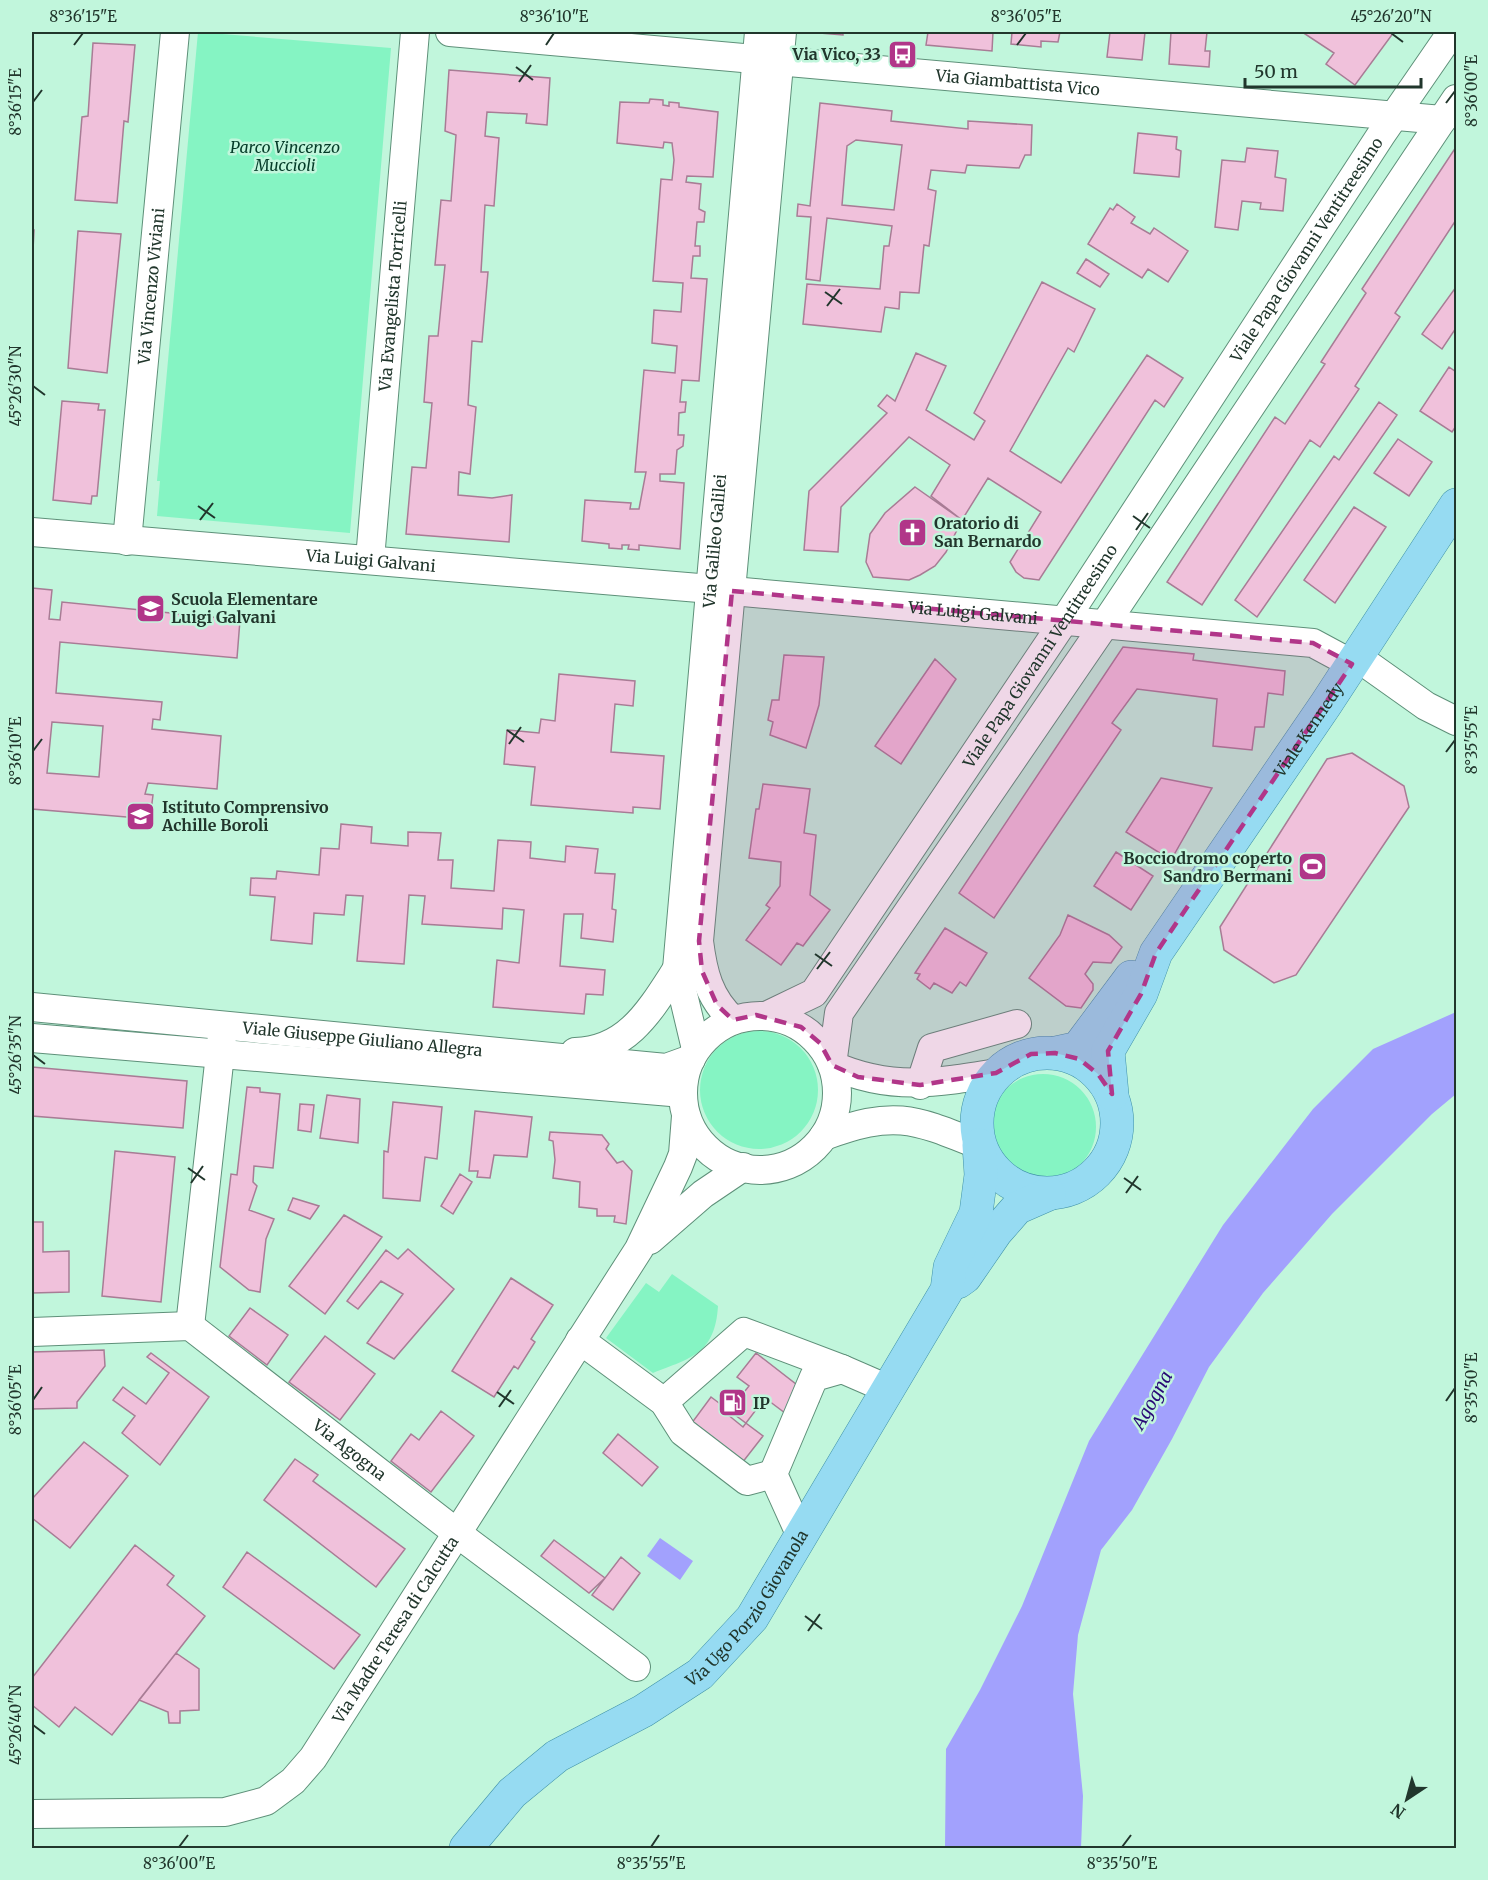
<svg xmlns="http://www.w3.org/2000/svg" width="1488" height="1880" font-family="Merriweather,serif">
<rect width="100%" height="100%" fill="#c1f6dc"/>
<path fill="#85f4c3" d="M198 32 391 48 350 533 157 516 160 481H157Z
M700 1090a59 59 0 1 1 118 0a59 59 0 1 1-118 0Z
M990 1127a53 53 0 1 1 106 0a53 53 0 1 1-106 0Z
M672 1274 718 1306C715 1354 691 1358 653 1373L606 1338 646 1283 659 1292Z"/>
<path fill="#a2a1fd" d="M1456 1012V1094L1432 1114 1332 1214 1263 1293 1209 1367 1172 1439 1132 1510 1101 1550 1078 1635 1073 1694 1083 1796 1081 1848H945L946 1749 980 1690 1022 1606 1089 1441 1223 1225 1313 1109 1373 1049Z
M660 1538 693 1561 680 1580 647 1556Z"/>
<path fill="#f0c1db" stroke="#a87c95" stroke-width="1.5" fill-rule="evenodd" d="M820 32H843V35L820 33Z
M928 32H993L992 51 926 45Z
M1012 32H1060L1058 42 1041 41V47L1011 44Z
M1110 32H1145L1142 60 1107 57Z
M1171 32H1207L1205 51H1210L1209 67 1169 64Z
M1302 32H1394L1355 85 1326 64 1334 53Z
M93 43 135 45 128 122 124 121 117 203 75 200 82 117 88 116Z
M449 70 550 78 547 125 526 123 527 114 487 112 485 136 499 138 494 206 485 205 481 272H488L482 342 472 341 468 405 476 407 470 474 459 472 458 495 492 498 512 495 509 542 406 534 412 467 426 468 432 403 424 402 429 336H438L445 265H435L441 200 451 201 456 135 445 131Z
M650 99 663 100V105L669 106V102L679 103V107L718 112 713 177 687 176 686 182 701 184 699 209 705 212 704 222H697L695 246H700V256H693L691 278 707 279 699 381 682 380 680 402H686L685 412 679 413 678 435H684L683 446 677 450 675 474H660V481L684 483 680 549 639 545V550L628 549 629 545H622V549L609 548V544L582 541 585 500 631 503 630 509H639L646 472H635L644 370 675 373 677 346 652 343 654 310 681 312 683 283 653 281 661 179 672 180 674 160 672 143 664 142 663 148 617 143 620 102 649 103Z
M820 103 892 111 891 121 968 129V121L1032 125 1031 155H1025L1019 168 967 165 965 173 931 170 928 189 936 191 929 246 924 245 919 293 900 292 899 309 885 307 881 332 803 324 807 284 880 289 884 246H889L892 226 827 218 820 281 806 279 811 217 797 216 798 204 810 206ZM856 140 902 145 894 210 842 205 847 146Z
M1138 133 1177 137 1176 149 1181 151 1179 177 1134 173Z
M1456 147V220L1395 313 1400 317 1355 386 1359 389 1320 447 1310 440 1202 605 1167 582 1275 417 1285 424 1325 364 1321 362 1366 293 1362 289Z
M1247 148 1278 151 1275 177 1286 179 1283 211 1260 209 1261 203 1242 201 1238 230 1215 227 1222 160 1245 162Z
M1117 204 1135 217 1131 223 1150 234 1154 228 1188 251 1168 282 1148 269 1142 278 1088 244 1110 208 1113 210Z
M32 230H34L32 270Z
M78 231 121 234 107 373 68 368Z
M1086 259 1109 274 1100 287 1077 273Z
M1042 282 1095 309 1074 352 1068 348 1010 451 1061 483 1147 355 1183 378 1164 407 1155 400 1039 580 1024 578 1016 572 1010 562 1041 512 988 478 962 520 931 496 950 465 909 437 841 507 838 552 804 550 809 491 887 413 878 406 887 395 895 401 916 353 946 366 926 410 974 440 985 421 974 413Z
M1456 287V328L1442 349 1422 334Z
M1449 367 1456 372V426L1452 432 1420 411Z
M62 401 99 404 98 410H105L97 496H92L91 504 53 500Z
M1379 402 1397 415 1257 617 1235 600 1334 456 1339 460Z
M1398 439 1432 462 1409 496 1374 473Z
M915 487 962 520 946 552 935 566 920 575 909 580 873 577 866 562 870 534 885 513Z
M1354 507 1386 527 1335 603 1304 580Z
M32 588 52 590 49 619 60 620 62 602 240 620 237 658 60 642 56 693 162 702 160 720 153 719 152 729 221 736 217 789 148 783 145 794 153 795 150 819 32 809ZM52 722 103 726 99 777 47 773Z
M1123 647 1194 654 1193 660 1285 671 1283 695 1268 693 1264 727H1255L1252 750 1213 746 1217 699 1137 689 1112 723 1121 730 994 918 959 893Z
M784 655 824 657 819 705 806 748 770 735 773 722 768 720 772 700H779Z
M935 659 956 679 901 764 875 746Z
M559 674 635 681 633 706 615 704 611 752 664 756 660 809 633 807V813L531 805 535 767 504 764 507 730 539 733 541 719 555 721Z
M1352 753 1404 786 1409 807 1296 975 1274 983 1224 950 1220 927 1327 759Z
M1161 778 1212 788 1171 860 1126 832Z
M763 784 810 789 804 833 816 835 810 895 830 910 803 946 797 943 781 965 746 940 770 908 766 905 780 886 781 862 749 858 756 809H759Z
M341 824 372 827 371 843 408 846V832L441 833 438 860H453L451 888 494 891 498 840 531 842 530 858 565 862 566 846 598 849 595 873 615 874 612 909 616 910 613 942 581 938 583 914H564L560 966 605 970 603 995 586 994 584 1014 493 1007 497 960 519 963 524 910 503 908 502 929 422 924 425 896 409 895 404 964 357 961 363 896 346 895 344 915 314 913 312 944 271 940 275 897 250 895 251 878 276 879 277 871 319 875 321 848 339 849Z
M1116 852 1153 876 1131 910 1094 886Z
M1068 915 1109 935 1122 947 1111 963 1093 962 1085 974 1093 984V990L1081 1008 1066 1006 1029 978 1060 935Z
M945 928 987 953 966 986 960 982 952 993 934 983 930 989 917 979 920 974 915 973Z
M32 1067 187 1081 183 1128 32 1116Z
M247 1087 260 1088V1092L280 1094 273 1168 254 1166 253 1182 257 1186 249 1210 274 1219 266 1239 260 1292 249 1290 220 1267 231 1174 237 1175Z
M327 1095 360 1099 358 1143 320 1138Z
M393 1102 442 1107 437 1159 425 1157 420 1201 383 1198 384 1151 388 1152Z
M300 1104 314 1105 311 1132 298 1130Z
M475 1111 532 1117 527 1157 494 1155 490 1178 477 1177 478 1171H469Z
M550 1132 602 1135 609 1144 606 1149 617 1163 623 1161 632 1171 626 1224 614 1222 615 1216H597V1209L579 1207 580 1182 553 1178 555 1160 553 1141 549 1140Z
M115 1151 175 1157 161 1302 102 1296Z
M460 1174 472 1182 453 1214 441 1206Z
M293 1198 319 1206 310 1219 288 1210Z
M344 1215 382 1237 325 1314 289 1286Z
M32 1222H43V1252L69 1251V1292L32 1293Z
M408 1249 454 1289 394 1359 367 1343 403 1294 381 1281 358 1309 347 1301 386 1250 398 1259Z
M511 1278 553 1305 531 1339 535 1342 518 1369 514 1366 494 1397 452 1371Z
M250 1308 288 1335 267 1365 229 1336Z
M325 1336 375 1374 340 1420 289 1382Z
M104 1350 105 1366 77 1402V1408L32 1409V1352Z
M151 1353 209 1397 160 1465 122 1433 135 1416 113 1400 123 1387 146 1404 169 1373 147 1357Z
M756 1353 819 1402 801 1425 765 1398 743 1427 727 1414 749 1386 737 1377Z
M711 1397 763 1436 742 1463 691 1424Z
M441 1411 474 1436 431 1492 391 1461 411 1434 419 1440Z
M618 1434 658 1467 642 1486 603 1453Z
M84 1442 128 1476 70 1548 32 1518V1499Z
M295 1459 318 1475 313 1481 405 1549 376 1587 264 1500Z
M554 1540 605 1578 589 1593 541 1556Z
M135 1545 174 1576 167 1585 205 1616 112 1735 75 1707 59 1727 32 1705V1678Z
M247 1552 360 1635 334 1669 223 1587Z
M621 1557 640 1573 613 1610 592 1595Z
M176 1653 199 1669V1710L180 1711V1723H169L168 1712 139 1700Z"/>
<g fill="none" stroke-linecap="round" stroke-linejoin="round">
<defs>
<g id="minor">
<path id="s1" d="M450 32 1442 120"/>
<path id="s2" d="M32 532 711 589"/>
<path id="s3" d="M127 541 175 32"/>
<path id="s4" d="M370 559 415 32"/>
<path id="s5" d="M732 591 1313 643 1352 664"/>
<path d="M1357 657 1426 706 1456 721"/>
<path id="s6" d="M32 1007 666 1068 691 1059"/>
<path id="s7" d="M766 1016 814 993 1064 621 1381 135 1452 32"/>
<circle cx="760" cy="1093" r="77"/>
<path d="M733 1020C709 998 703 973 699 941L782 32"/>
<path d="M32 1038 683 1093"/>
<path id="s8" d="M696 1049 677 969 759 32"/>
<path d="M575 1052C628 1051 651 1009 677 969"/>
<path d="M996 1073C937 1083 889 1091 832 1065L839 1013 1105 624 1456 99"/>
<path d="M920 1085 932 1048 1017 1024"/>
<path d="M824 1136C895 1110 912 1118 979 1145"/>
<path d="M650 1240 703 1194 743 1167"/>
<path d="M190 1326 222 1036"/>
<path id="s9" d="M32 1332 190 1326 470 1543 636 1667"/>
<path d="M580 1340 664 1402 683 1432 747 1481 773 1474"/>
<path d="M664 1402 744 1332 842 1369"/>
<path d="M801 1536 773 1474 814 1377 842 1369 888 1389"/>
<path id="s10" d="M32 1814 225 1812 266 1801 293 1781 313 1758 639 1249 678 1167 683 1154 686 1116"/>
</g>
<g id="major">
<circle cx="1047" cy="1123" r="70"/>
<path d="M1055 1053 1078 1048 1131 977"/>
<path id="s11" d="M1112 1094 1108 1051 1141 994 1156 953 1326 704 1456 505"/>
<path d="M958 1282 965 1277 996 1232 1017 1208 1049 1194"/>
<path id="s12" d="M466 1848 512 1793 557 1756 643 1711 700 1674 752 1618 947 1290 950 1267 976 1213 981 1175 979 1145"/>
</g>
</defs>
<use href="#minor" stroke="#5e9079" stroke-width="30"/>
<use href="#major" stroke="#4092a8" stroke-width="34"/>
<use href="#minor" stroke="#fff" stroke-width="28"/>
<use href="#major" stroke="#96dbf2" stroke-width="33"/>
</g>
<path fill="#b13689" fill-opacity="0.2" stroke="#b13689" stroke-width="4.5" stroke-dasharray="12 8" stroke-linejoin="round" d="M732 591 1313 643 1352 664 1156 953 1141 994 1108 1051 1112 1094 1098 1074 1079 1059 1055 1053 1031 1054 996 1073 920 1085 858 1077 832 1065 820 1043 801 1027 756 1015 733 1020 717 1005 702 971 699 941Z"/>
<path fill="none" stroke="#21362c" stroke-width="2" d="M1391 33 1403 42M74 45 83 33M546 45 554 33M1017 45 1026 33M516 67 533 80M519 82 531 65M33 102 42 90M1446 103 1455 91M825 292 842 304M827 306 840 289M33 386 45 395M198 506 215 518M1133 516 1150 528M200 520 213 503M1136 530 1148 513M507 730 524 742M509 744 521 727M33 751 42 739M1446 752 1455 740M815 954 832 966M817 969 830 952M33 1055 45 1064M188 1168 205 1180M1124 1178 1141 1190M191 1183 203 1166M1126 1193 1138 1176M497 1392 514 1404M33 1400 42 1387M1446 1401 1455 1388M499 1407 511 1390M805 1616 822 1629M808 1631 820 1614M33 1725 45 1734M179 1847 188 1835M651 1847 659 1835M1122 1847 1131 1835"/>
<defs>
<symbol id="bus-square" viewBox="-11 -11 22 22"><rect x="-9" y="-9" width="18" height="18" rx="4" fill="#b13689" stroke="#c1f6dc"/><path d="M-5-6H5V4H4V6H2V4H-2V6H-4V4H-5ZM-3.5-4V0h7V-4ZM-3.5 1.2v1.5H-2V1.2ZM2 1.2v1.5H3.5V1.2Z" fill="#fff"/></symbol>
<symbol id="church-square" viewBox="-11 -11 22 22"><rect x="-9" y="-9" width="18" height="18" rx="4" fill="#b13689" stroke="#c1f6dc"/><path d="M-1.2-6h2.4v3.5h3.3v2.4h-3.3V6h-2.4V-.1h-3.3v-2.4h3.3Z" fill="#fff"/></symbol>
<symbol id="school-square" viewBox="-11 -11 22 22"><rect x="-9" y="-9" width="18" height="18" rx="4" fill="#b13689" stroke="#c1f6dc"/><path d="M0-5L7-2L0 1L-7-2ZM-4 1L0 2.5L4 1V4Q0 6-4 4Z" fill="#fff"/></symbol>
<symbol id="stadium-square" viewBox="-11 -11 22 22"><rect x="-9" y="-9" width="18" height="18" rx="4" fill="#b13689" stroke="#c1f6dc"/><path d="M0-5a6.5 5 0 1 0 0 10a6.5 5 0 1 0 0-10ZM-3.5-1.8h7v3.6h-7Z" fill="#fff"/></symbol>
<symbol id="fuel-square" viewBox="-11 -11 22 22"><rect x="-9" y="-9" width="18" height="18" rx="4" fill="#b13689" stroke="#c1f6dc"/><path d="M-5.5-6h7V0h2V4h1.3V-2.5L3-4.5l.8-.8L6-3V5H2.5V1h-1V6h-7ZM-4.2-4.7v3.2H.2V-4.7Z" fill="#fff"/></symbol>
</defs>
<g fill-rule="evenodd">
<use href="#bus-square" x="886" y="38" width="33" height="33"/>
<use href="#church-square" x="896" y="516" width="33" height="33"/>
<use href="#school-square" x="134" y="592" width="33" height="33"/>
<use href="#school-square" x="124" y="800" width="33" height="33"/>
<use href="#stadium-square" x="1296" y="850" width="33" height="33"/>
<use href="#fuel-square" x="716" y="1386" width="33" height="33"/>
</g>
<g text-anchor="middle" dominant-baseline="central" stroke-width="5" stroke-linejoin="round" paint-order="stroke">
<g font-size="16" font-weight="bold" fill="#21362c" stroke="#c1f6dc" text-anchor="start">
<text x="881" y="54" text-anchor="end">Via Vico, 33</text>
<text x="934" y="523">Oratorio di<tspan x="934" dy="18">San Bernardo</tspan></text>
<text x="171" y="599">Scuola Elementare<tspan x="171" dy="18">Luigi Galvani</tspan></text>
<text x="162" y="807">Istituto Comprensivo<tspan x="162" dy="18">Achille Boroli</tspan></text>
<text x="1292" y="858" text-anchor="end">Bocciodromo coperto<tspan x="1292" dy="18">Sandro Bermani</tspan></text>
<text x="753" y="1403">IP</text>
</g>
<g font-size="16" fill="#21362c" stroke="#c1f6dc">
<text stroke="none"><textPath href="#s1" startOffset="570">Via Giambattista Vico</textPath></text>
<text stroke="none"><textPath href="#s7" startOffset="945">Viale Papa Giovanni Ventitreesimo</textPath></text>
<text stroke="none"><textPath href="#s3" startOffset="256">Via Vincenzo Viviani</textPath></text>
<text stroke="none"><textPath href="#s4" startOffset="264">Via Evangelista Torricelli</textPath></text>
<text stroke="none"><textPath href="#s8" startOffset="512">Via Galileo Galilei</textPath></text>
<text stroke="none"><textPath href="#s2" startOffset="340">Via Luigi Galvani</textPath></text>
<text stroke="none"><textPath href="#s5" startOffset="242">Via Luigi Galvani</textPath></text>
<text stroke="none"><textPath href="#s7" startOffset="459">Viale Papa Giovanni Ventitreesimo</textPath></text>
<text stroke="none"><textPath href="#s11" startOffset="423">Viale Kennedy</textPath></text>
<text stroke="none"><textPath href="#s6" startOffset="332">Viale Giuseppe Giuliano Allegra</textPath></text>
<text stroke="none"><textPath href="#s9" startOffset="360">Via Agogna</textPath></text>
<text stroke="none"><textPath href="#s12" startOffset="376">Via Ugo Porzio Giovanola</textPath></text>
<text stroke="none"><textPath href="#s10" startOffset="452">Via Madre Teresa di Calcutta</textPath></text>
</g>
<g font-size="16" font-style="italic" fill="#043b28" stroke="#c1f6dc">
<text x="285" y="147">Parco Vincenzo<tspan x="285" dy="18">Muccioli</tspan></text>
</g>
<g font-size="18" font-style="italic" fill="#290976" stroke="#c1f6dc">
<text transform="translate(1152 1400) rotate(-61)">Agogna</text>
</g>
</g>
<rect width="1488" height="1880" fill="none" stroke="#c1f6dc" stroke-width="66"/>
<g transform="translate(1407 1799) rotate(216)" stroke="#c1f6dc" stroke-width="4.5" paint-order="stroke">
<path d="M0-4.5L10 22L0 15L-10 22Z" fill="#21362c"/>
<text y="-9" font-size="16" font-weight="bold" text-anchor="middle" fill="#21362c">N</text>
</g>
<path d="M1245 78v9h176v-9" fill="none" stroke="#21362c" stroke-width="3"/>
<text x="1254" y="78" font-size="18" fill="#21362c" stroke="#c1f6dc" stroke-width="4.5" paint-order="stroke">50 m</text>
<rect x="33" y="33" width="1422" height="1814" fill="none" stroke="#21362c" stroke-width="2"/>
<g font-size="15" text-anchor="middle" fill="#21362c">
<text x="83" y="22">8°36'15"E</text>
<text x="554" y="22">8°36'10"E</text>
<text x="1026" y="22">8°36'05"E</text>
<text x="1391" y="22">45°26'20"N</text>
<text transform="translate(1472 91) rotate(-90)" y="5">8°36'00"E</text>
<text transform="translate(16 102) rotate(-90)" y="5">8°36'15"E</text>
<text transform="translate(16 386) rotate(-90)" y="5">45°26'30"N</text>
<text transform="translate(1472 740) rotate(-90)" y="5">8°35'55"E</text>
<text transform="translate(16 751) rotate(-90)" y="5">8°36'10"E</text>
<text transform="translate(16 1055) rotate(-90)" y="5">45°26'35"N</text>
<text transform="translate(1472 1388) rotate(-90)" y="5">8°35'50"E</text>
<text transform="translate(16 1400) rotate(-90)" y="5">8°36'05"E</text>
<text transform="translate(16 1725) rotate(-90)" y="5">45°26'40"N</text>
<text x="179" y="1869">8°36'00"E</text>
<text x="651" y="1869">8°35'55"E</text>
<text x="1122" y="1869">8°35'50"E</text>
</g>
</svg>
